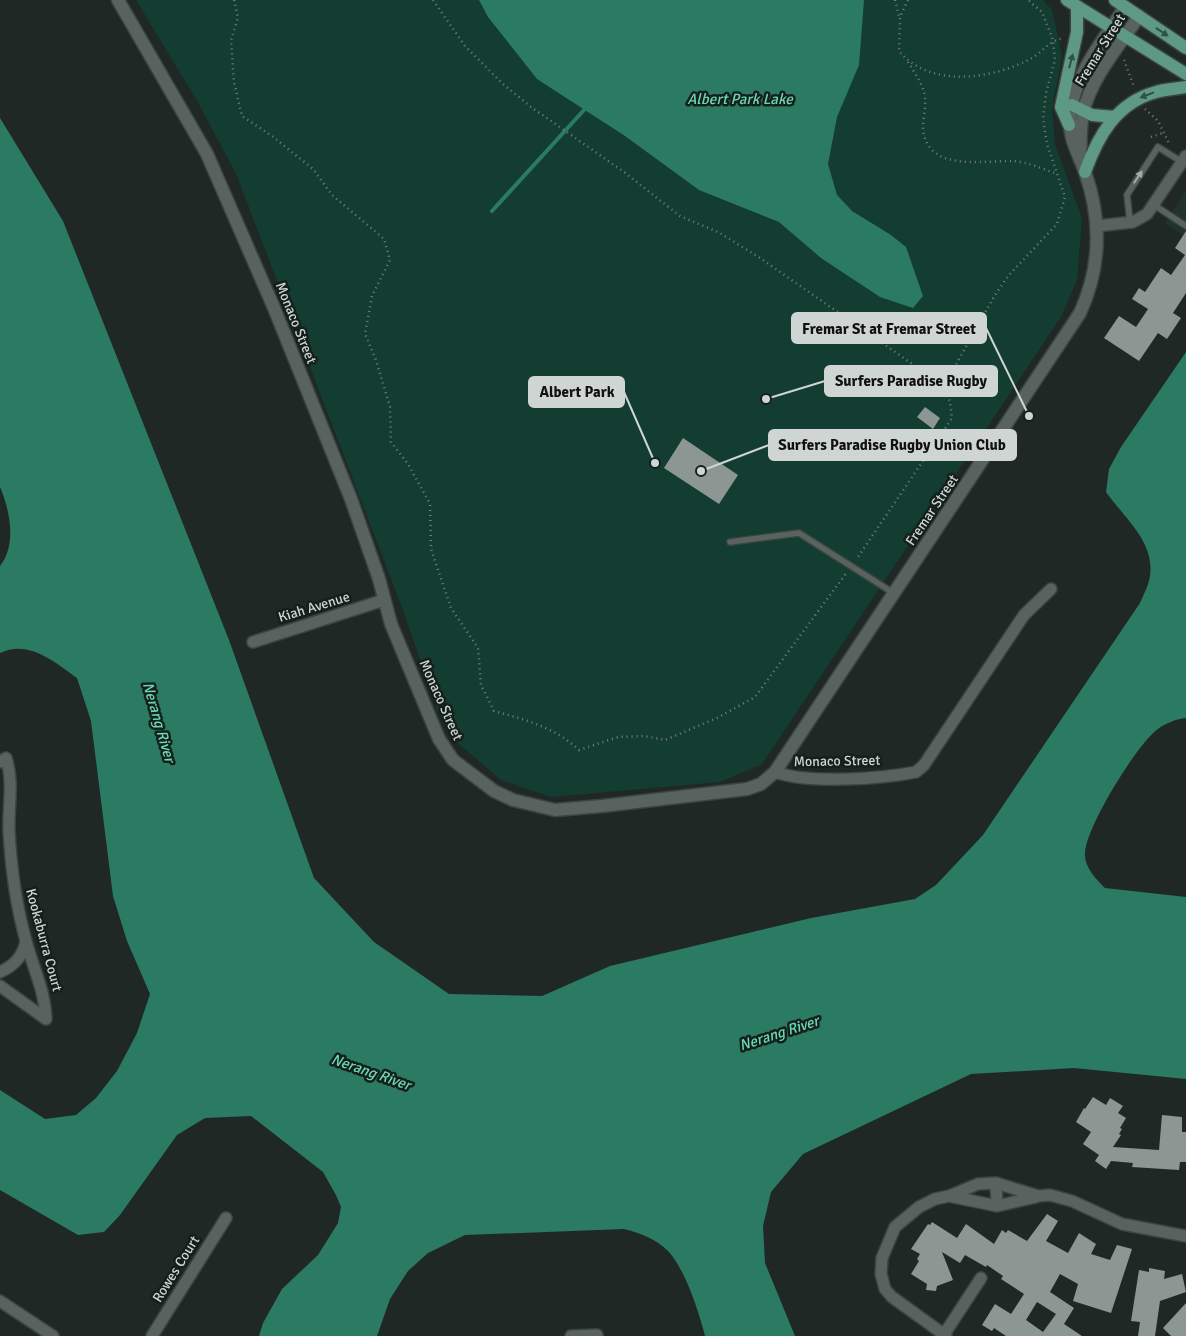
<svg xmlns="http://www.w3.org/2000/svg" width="1186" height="1336" font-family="Signika,sans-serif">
<rect width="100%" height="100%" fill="#1f2825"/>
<path fill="#22332c" d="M1186 191V237L1165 223Z"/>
<path fill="#143d31" d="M136 0H1043L1052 10 1062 56 1052 108 1055 145 1082 218 1077 280 1061 317 762 764 720 782 551 797 501 780 459 744 438 712 403 610 237 176 199 104Z"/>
<path fill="#2b7a62" d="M479 0H864L859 65 837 117 828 164 837 195 852 211 891 235 906 247 923 296 913 308 880 297 821 258 779 222 699 190 625 136 537 79 488 17Z
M0 118 63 221 229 640 314 878 374 942 449 994 542 996 610 966 811 918 915 899 936 885 983 835 1140 603C1143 596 1147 588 1149 581 1158 544 1125 519 1106 492L1109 469 1121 447 1186 352V718C1177 719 1165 723 1158 729 1137 744 1086 827 1085 853 1084 867 1096 879 1105 888L1186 897V1079L1074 1068 971 1074 803 1154 771 1192 763 1226 765 1263 795 1336H705C699 1312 685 1269 668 1251 656 1239 640 1233 624 1229L465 1235 428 1253 408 1271 390 1299 377 1336H259L263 1323 282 1289 318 1255 338 1223 341 1207 336 1195 323 1172 251 1116 205 1118 177 1135 120 1215 104 1232 78 1235 0 1190V1090L45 1119 76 1115 96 1098 117 1071 137 1033 150 994 127 941 113 896 91 721 77 678C55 662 28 639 0 653V566C17 544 10 511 0 487Z"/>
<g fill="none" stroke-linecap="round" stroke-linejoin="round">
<path stroke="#2b7a62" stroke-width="4" d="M492 211 584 110"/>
</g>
<path fill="#8c9793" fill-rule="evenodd" d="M1186 231V293L1173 313 1181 318 1167 339 1158 333 1139 361 1104 338 1119 316 1136 327 1148 309 1132 299 1139 288 1145 292 1161 268 1171 275 1185 255 1175 248Z
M925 407 940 418 933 429 917 417Z
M683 438 738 475 719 504 664 468Z
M1093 1097 1106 1105 1110 1098 1123 1106 1118 1113 1126 1118 1120 1128 1122 1129 1119 1134 1121 1135 1113 1147 1159 1150 1162 1115 1182 1117V1132H1186V1162H1180L1179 1170 1132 1167 1133 1163 1111 1161 1106 1169 1095 1161 1099 1155 1083 1144 1091 1132 1076 1122 1084 1108 1085 1109Z
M1047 1214 1058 1221 1046 1241 1068 1253 1079 1233 1096 1244 1091 1254 1110 1260 1117 1245 1132 1249 1111 1313 1073 1301 1078 1284 1060 1274 1050 1292 1074 1308 1064 1324 1082 1336H1006L994 1328 992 1331 982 1325 995 1304 1011 1314 1024 1294 1001 1279 1003 1276 987 1265 986 1267 965 1255 960 1263 942 1252 953 1280 937 1286 936 1291 926 1290 927 1284 911 1274 919 1261 917 1259 920 1254 911 1249 928 1224 930 1225 932 1222 957 1238 966 1224 994 1244 1002 1230 1006 1233 1008 1230 1027 1241ZM1037 1302 1056 1314 1043 1332 1026 1320Z
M1149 1268 1165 1271 1164 1279 1182 1274 1186 1292 1160 1301 1155 1336H1138L1140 1322 1131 1321 1139 1270 1149 1272Z
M1186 1303V1336H1171L1163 1328Z"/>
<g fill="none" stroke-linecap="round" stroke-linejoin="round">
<defs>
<path id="service" d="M1154 205 1186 226
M1130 222 1127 195 1158 147 1182 162
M730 542 799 533 895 594"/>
<path id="minor" d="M1097 226 1133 222 1147 214 1186 156
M253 642 384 600
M0 762 6 758C14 781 8 807 9 831 11 868 16 905 26 941 33 968 45 991 46 1019
M775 772C808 784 880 779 916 772L924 765 1024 615 1051 589
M0 972C14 966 24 955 26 940
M0 986 46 1019
M996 1183 997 1206
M949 1196 997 1206 1036 1197
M0 1301 53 1336
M152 1336 226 1218
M571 1336 597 1335
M943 1336 981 1278
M946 1336 892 1297 885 1289 881 1274 882 1258 895 1227 919 1207 935 1199 949 1196 978 1184 996 1183 1038 1196 1050 1195 1072 1201 1122 1224 1186 1236"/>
<path id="tertiary" d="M118 0 207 154 274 308 351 499 379 579 391 624 439 739 453 760 494 791 513 800 555 810 602 806 747 789 761 784 775 772 1080 313C1101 267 1102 220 1085 172 1078 152 1068 138 1070 115 1074 75 1104 39 1125 7
M1080 160C1081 144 1080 128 1083 113 1091 78 1119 46 1139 16"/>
<path id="primary" d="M1067 0 1186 74
M1115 0 1186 48
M1072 105 1092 115 1115 117
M1069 125 1061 107 1077 32V6
M1085 172C1098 136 1116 103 1156 92 1166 89 1176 89 1186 87"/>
</defs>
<use href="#service" stroke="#3c4441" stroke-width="8"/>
<use href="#minor" stroke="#3c4441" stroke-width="14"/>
<use href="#tertiary" stroke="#3c4441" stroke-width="15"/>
<use href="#primary" stroke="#3c4441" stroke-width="15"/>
<path stroke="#777f7c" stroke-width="2.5" stroke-dasharray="1 4" stroke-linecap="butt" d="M234 0 238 18 231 40 234 82 242 116 272 136 313 169 332 195 384 239 390 260 372 296 365 334 376 360 390 407 391 442 408 464 430 504 431 549 451 608 478 648 481 685 494 711C526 720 554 727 579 750L618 737 644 736 665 740 717 718 755 697 847 572
M433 0 465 46 503 84 531 107 624 172 680 216 720 233 760 258 944 386 950 402 952 418 856 560
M895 0 899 16
M908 0 900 17 899 51C930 89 994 79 1032 58 1045 50 1048 41 1064 38
M1124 60 1134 87
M908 62C915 74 925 86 925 100 926 111 921 125 924 135 933 172 986 160 1013 161 1028 162 1043 169 1057 174
M1145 109 1158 121 1169 143
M1151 137 1163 133
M944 386 995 295 1009 275 1057 224 1065 197 1047 144 1043 119 1046 93 1055 60 1053 40 1042 12 1028 0"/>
<use href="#service" stroke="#58625e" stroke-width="5.5"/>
<use href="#minor" stroke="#58625e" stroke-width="11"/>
<use href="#tertiary" stroke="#58625e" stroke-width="12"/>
<use href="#primary" stroke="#5e9985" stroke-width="12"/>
</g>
<defs><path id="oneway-solid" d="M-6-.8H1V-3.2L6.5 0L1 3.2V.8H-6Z" transform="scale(1.25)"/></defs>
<g fill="#325045">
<use href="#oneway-solid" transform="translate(1162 32) rotate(34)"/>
<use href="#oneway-solid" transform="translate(1071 61) rotate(-75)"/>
<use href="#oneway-solid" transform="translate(1147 95) rotate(159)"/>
</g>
<use fill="#a5adaa" href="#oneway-solid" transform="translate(1138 177) rotate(-56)"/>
<g text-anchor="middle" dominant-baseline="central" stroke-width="5" stroke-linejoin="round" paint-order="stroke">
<g font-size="14" fill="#cfd5d3" stroke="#151f1b">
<text transform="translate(1100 50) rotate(-58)">Fremar Street</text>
<text transform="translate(296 323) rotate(68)">Monaco Street</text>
<text transform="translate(932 510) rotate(-56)">Fremar Street</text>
<text transform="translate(314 607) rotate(-17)">Kiah Avenue</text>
<text transform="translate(441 700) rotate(66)">Monaco Street</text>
<text transform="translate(837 761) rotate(-1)">Monaco Street</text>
<text transform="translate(44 940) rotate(75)">Kookaburra Court</text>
<text transform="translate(176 1269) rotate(-58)">Rowes Court</text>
</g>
<g font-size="15" font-style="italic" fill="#6ad9b5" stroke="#151f1b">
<text x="740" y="99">Albert Park Lake</text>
<text transform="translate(159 722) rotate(74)">Nerang River</text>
<text transform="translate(779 1033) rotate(-18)">Nerang River</text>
<text transform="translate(371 1072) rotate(19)">Nerang River</text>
</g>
</g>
<path fill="none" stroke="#cfd5d3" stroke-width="2" d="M1029 416L986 328M766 399L825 381M655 463L624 392M701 471L769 445"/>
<g fill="#cfd5d3" stroke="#151f1b" stroke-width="2">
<circle cx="1029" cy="416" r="5"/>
<circle cx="766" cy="399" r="5"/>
<circle cx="655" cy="463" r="5"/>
<circle cx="701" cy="471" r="5"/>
</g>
<g fill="#cfd5d3" stroke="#cfd5d3" stroke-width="2">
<rect x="792" y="313" width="194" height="30" rx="5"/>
<rect x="825" y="366" width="172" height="30" rx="5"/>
<rect x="529" y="377" width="95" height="30" rx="5"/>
<rect x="769" y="430" width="247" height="30" rx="5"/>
</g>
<g font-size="15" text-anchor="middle" font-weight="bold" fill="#111">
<text x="889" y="334">Fremar St at Fremar Street</text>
<text x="911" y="386">Surfers Paradise Rugby</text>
<text x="577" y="397">Albert Park</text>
<text x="892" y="450">Surfers Paradise Rugby Union Club</text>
</g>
</svg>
